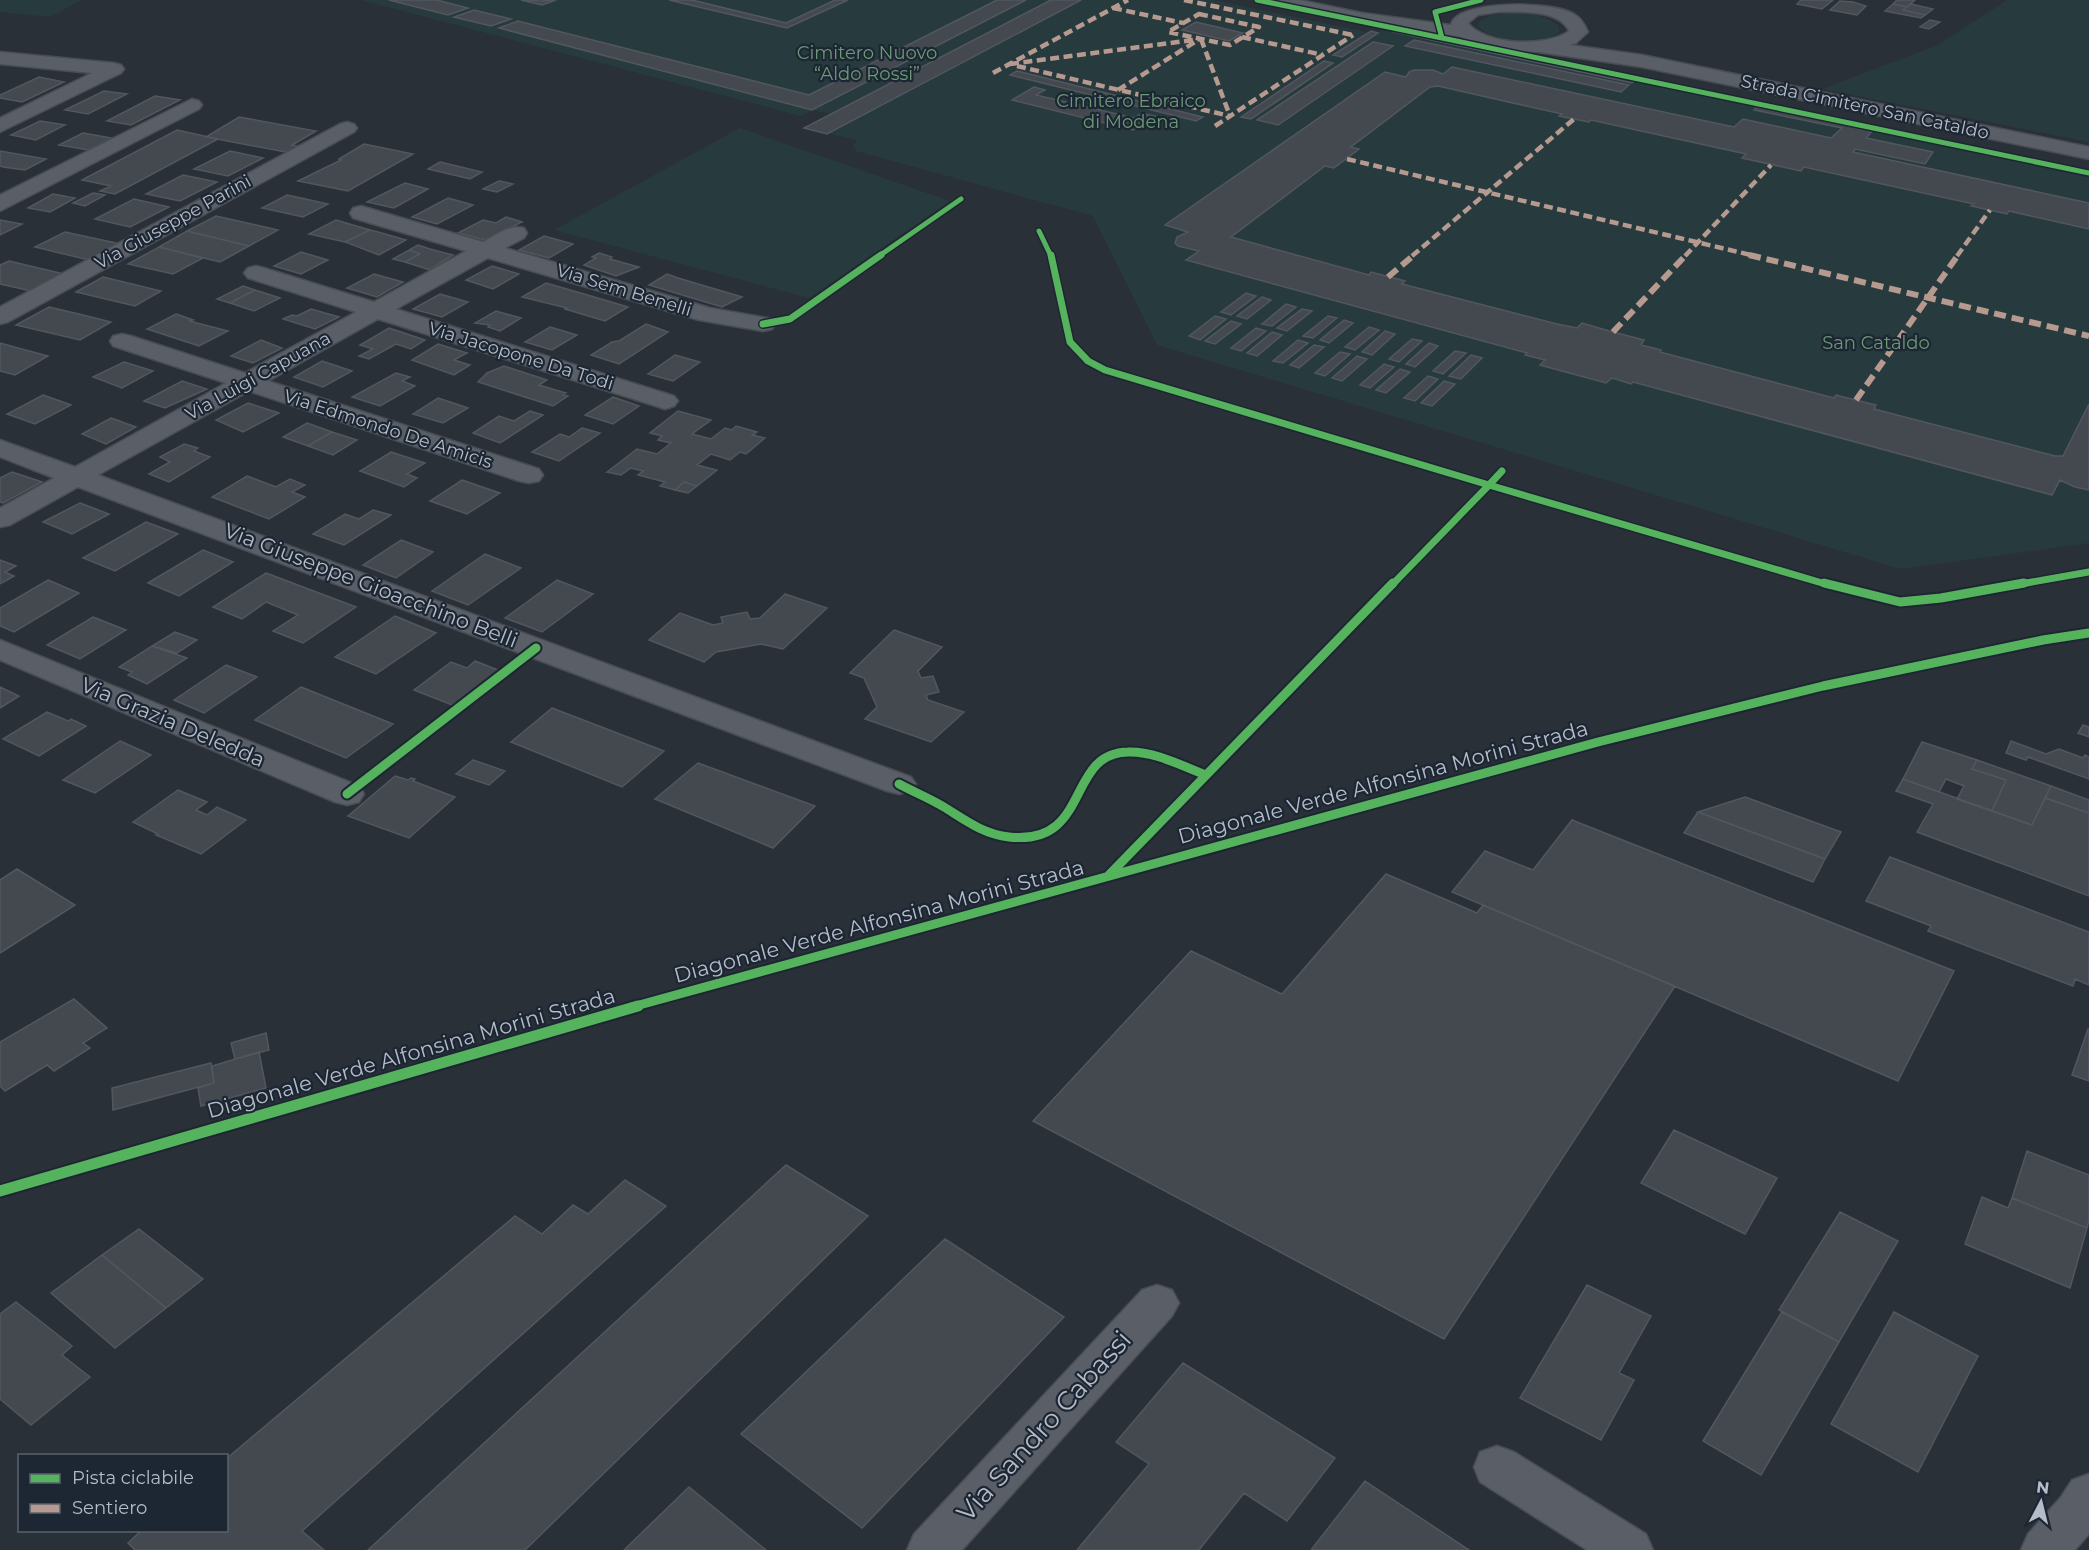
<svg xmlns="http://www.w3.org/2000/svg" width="2089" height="1550" font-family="Montserrat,sans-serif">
<rect width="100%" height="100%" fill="#2a3038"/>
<path fill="#273a3e" d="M0 0H82L50 17 0 12Z
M361 0H1214L1367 32 1394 30 2089 175V543L1901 569 1157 345 1093 216 856 151 853 145 857 140 804 128 830 114 812 110 801 116Z
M2007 0H2089V142L1822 89 1938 45Z
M1514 13C1529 14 1549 15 1559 27V32C1543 46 1492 43 1478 26L1479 22 1491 15Z
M740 128 950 201 809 298 554 230Z"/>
<path fill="#444950" stroke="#52575f" stroke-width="1.5" d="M389 0H437L468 8 448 15Z
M521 0 541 1 556 0 542 5Z
M669 0H692L786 23 835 0H848L787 28Z
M997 0H1026L812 110 499 28 518 21 809 95Z
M1051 0H1081L827 134 804 128Z
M1801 0H1833L1822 9 1797 4Z
M1897 0H1915L1907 7 1893 4Z
M1840 1 1853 2 1866 6 1857 15 1830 10Z
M1893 4 1907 7 1903 10 1925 15 1921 18 1885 11Z
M1911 4 1933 9 1925 15 1903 10Z
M474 10 511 19 491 26 454 17Z
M1930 20 1940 22 1929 29 1920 27Z
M1196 22 1243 33 1229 41 1182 30Z
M1397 30 1635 80 1632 83 1394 32Z
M1371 31 1378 33 1342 57 1333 55Z
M1414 40 1629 85 1621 92 1405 46Z
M1373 42 1393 46 1278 125 1257 120Z
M1324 61 1333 63 1251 119 1241 117Z
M1452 67 1734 127 1743 119 1831 138 1842 128 1754 110 1758 105 1874 129 1866 138 1933 152 1925 164 1855 149 1853 152 2089 203V229L2009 211 2007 214 1971 206 1974 204 1804 167 1801 171 1742 158 1746 154 1591 120 1589 122 1559 116 1562 114 1438 86 1430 87 1351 147 1359 149 1334 168 1325 166 1231 237 1369 275 1371 272 1405 281 1402 284 1557 324 1577 328 1582 323 1613 332 1644 340 1641 345 1661 350 1660 352 1834 398 1836 395 1876 405 1874 409 2055 456H2063L2089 404V490L2075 487 2060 480 2052 495 1633 382 1631 384 1612 378 1606 383 1540 365 1545 360 1525 355 1527 353 1186 260 1199 251 1178 246 1175 243 1177 237 1188 232 1165 225 1385 72 1406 77 1409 72 1414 70H1433L1443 74Z
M1017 71 1203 117 1196 121 1010 75Z
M39 77 64 82 22 102 0 98V95Z
M1034 87 1045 90 1036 95 1134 118 1142 113 1155 116 1133 130 1012 100Z
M104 91 127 94 88 114 65 110Z
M155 96 180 100 131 125 107 121Z
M239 117 316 131 292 145 303 147 291 153 206 137Z
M40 121 65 125 36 140 11 135Z
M177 130 218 139 115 194 100 191 111 186 82 180Z
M83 133 112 138 88 150 59 145Z
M364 144 413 154 348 191 298 181 341 160 339 159Z
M0 151 46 159 25 170 3 167 0 166Z
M230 151 263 158 228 176 194 169Z
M440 162 482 172 470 179 428 169Z
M183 175 217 182 180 201 146 194Z
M499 181 513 184 497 192 483 189Z
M405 183 428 189 394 208 367 202Z
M93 193 105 195 85 206 73 203Z
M53 194 75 198 50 212 28 208Z
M287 195 301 198 328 204 303 217 262 208Z
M448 198 473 205 437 224 412 217Z
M134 199 169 207 130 227 95 219Z
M216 216 278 230 249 246 187 231Z
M506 217 522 222 485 240 458 233 483 220 496 223Z
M0 220 22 224 0 235Z
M336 220 363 228 370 230 345 242 309 234Z
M370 230 378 232 406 240 379 255 345 242Z
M187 231 249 246 220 262 159 247Z
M65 232 121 244 89 260 35 247Z
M544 236 573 244 549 258 519 250Z
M418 245 430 249 453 255 430 270 405 262 420 254 409 250Z
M159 247 203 258 173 274 128 264Z
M409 250 420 254 405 262 393 259Z
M301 252 328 260 301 274 274 266Z
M599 253 612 257 610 259 639 267 616 276 584 265 596 258 592 257Z
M9 261 64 274 31 291 0 284V265Z
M492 266 519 274 493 289 466 280Z
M374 274 403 282 377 297 347 288Z
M667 274 678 278 742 297 722 307 649 285Z
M103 277 161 291 135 306 76 292Z
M546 283 591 296 628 307 605 321 565 309 567 308 522 297Z
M243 286 255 290 230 303 217 299Z
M255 290 280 298 254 311 230 303Z
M1246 293 1256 296 1231 315 1221 312Z
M440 294 468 302 442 317 413 309Z
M1262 297 1271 300 1247 319 1237 316Z
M1286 304 1296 307 1272 326 1262 324Z
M49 307 79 314 111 322 80 340 16 325Z
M311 309 339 317 315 329 283 319 292 315 297 316Z
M1302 309 1312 311 1287 331 1277 328Z
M496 311 521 318 500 331 488 327 490 325 475 323Z
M176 314 193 320 189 321 228 331 199 346 147 329Z
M1215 316 1226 319 1200 340 1189 336Z
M1328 316 1337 318 1313 338 1303 336Z
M1344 320 1353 323 1329 343 1320 340Z
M1231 321 1241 324 1215 344 1205 341Z
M646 324 668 332 619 364 591 355 612 342 619 341Z
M550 327 577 335 552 350 525 342Z
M1369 327 1379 330 1355 350 1345 347Z
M389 328 425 340 411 349 396 344 369 359 359 356 373 349 360 345Z
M1256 328 1266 331 1241 351 1231 348Z
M1385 331 1395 334 1372 355 1362 352Z
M1272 332 1282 335 1257 356 1247 353Z
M1412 339 1422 341 1399 362 1389 359Z
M261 340 282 348 253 363 231 356Z
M1298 340 1308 343 1283 363 1273 361Z
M0 343 18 348 48 356 15 375 0 371Z
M1429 343 1438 346 1415 367 1406 364Z
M438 344 467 353 454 360 470 365 454 375 412 360Z
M1314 345 1324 347 1299 368 1290 365Z
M1455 351 1466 353 1443 374 1433 371Z
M1340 352 1350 354 1325 376 1315 373Z
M675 355 700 362 673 381 648 374Z
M1471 355 1482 358 1461 379 1449 376Z
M1357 356 1367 359 1342 381 1332 378Z
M322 361 352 371 323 387 294 377Z
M124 362 153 371 122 388 93 377Z
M1384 364 1394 367 1370 388 1360 385Z
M504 366 547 380 539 385 566 393 563 395 568 396 553 406 478 382 487 373Z
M1400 369 1410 372 1386 393 1376 390Z
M396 373 410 377 402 381 415 386 380 406 352 397Z
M1428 376 1438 379 1415 401 1404 398Z
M182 381 207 389 165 408 144 401Z
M1444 381 1455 384 1432 406 1421 403Z
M43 395 71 405 35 424 7 414Z
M613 397 639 406 613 424 585 415Z
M438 398 468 408 443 423 413 414Z
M248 403 279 413 243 432 216 420Z
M530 411 543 415 500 443 473 433 499 416 514 421Z
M678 411 711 420 692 434 711 439 725 428 732 430 736 426 757 432 752 435 765 438 746 454 740 452 730 460 711 454 697 465 717 470 697 486 684 482 675 490 660 486 665 482 638 475 643 471 631 468 621 475 607 472 637 449 657 454 671 443 658 440 662 436 650 433Z
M111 418 136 427 106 444 82 434Z
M307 423 332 432 308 446 283 437Z
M582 428 600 433 559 461 532 452 560 434 569 437Z
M332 432 357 440 333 455 308 446Z
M184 444 198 448 194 451 210 457 169 482 149 474 170 462 160 457Z
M391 452 425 463 407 474 417 478 404 487 360 471Z
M12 472 42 482 3 503 0 502V478Z
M247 476 276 487 290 479 305 485 292 492 305 497 269 519 212 497Z
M462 480 500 493 467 514 430 501Z
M684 482 697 486 688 493 675 490Z
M80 503 109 514 72 534 43 522Z
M373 510 391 515 344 545 313 534 345 514 359 519Z
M146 522 178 534 115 571 83 558Z
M401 540 433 552 396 578 363 565Z
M203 550 233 562 179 596 148 583Z
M485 554 521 568 468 605 432 591Z
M0 560 16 566 5 572 14 576 0 584Z
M266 573 356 607 303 643 273 631 298 615 266 602 242 619 213 607Z
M48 580 79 593 14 632 0 626V608Z
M557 580 593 594 542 632 505 618Z
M785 594 827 608 783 649 761 644 716 652 704 662 649 640 680 613 713 625 723 623 721 617 747 612 750 619 760 618Z
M395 616 436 633 376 674 335 657Z
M93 617 126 630 80 659 47 645Z
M894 630 942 647 918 671 921 678 933 676 939 692 926 695 928 700 964 712 931 742 865 719 877 707 864 678 850 673Z
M175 632 197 640 177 653 152 646Z
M152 646 187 658 147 684 128 675 132 672 119 667Z
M475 661 498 670 452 705 414 690 451 662 467 668Z
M226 665 257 677 204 713 174 700Z
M0 687 19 696 0 708Z
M301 687 393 724 346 758 255 720Z
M552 708 664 751 622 787 511 742Z
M47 712 68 721 71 719 86 726 39 756 3 739Z
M2083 725 2089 727V737L2078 733Z
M120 741 151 755 95 793 63 780Z
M2011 741 2046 754 2059 749 2083 758 2085 755 2089 757V779L2028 757 2026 760 2006 753Z
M1922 742 1977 760 1972 769 2006 780 1992 811 1957 799 1964 786 1946 779 1939 792 1903 779Z
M473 760 505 771 489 785 456 774Z
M1977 760 2051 786 2032 825 1992 811 2006 780 1972 769Z
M698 763 815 806 773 848 655 799Z
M395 776 408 780 411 778 415 779 413 781 455 797 409 838 348 816Z
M1903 779 2032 825 2045 798 2089 813V896L1917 832 1933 804 1896 791Z
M2051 786 2089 800V813L2045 798Z
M178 790 207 802 196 810 207 815 217 807 246 820 201 854 156 835 158 834 133 822Z
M1745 797 1767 805 1841 832 1825 859 1698 812Z
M1698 812 1754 833 1825 859 1813 882 1684 833Z
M1572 820 1954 971 1898 1081 1452 892 1485 851 1533 870Z
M1890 857 2089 932V985L2075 979 2073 986 1928 931 1931 926 1866 901Z
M17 869 75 905 0 953V880Z
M1386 874 1477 913 1483 905 1675 986 1444 1339 1033 1121 1191 951 1282 994Z
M74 999 107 1028 83 1043 90 1048 54 1071 47 1065 5 1091 0 1086V1042Z
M2088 1029H2089V1081L2072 1075Z
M266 1033 269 1050 235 1059 231 1043Z
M259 1052 266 1088 201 1106 198 1088 214 1083 212 1066Z
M211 1063 214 1083 113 1110 112 1088Z
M1674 1130 1777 1178 1745 1234 1641 1183Z
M2027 1151 2089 1175V1220L2087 1228 2012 1198Z
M786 1165 868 1216 525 1550H368Z
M625 1180 666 1206 302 1531 324 1550H135L128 1543 142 1530H226V1459L515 1216 542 1234 573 1205 588 1214Z
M1982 1197 2008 1208 2012 1198 2087 1228 2070 1288 1965 1244Z
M1840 1212 1898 1241 1839 1342 1779 1310Z
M139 1229 203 1279 166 1308 102 1255Z
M945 1239 1064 1317 862 1528 741 1434Z
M102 1255 166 1308 115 1348 51 1293Z
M1587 1285 1651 1316 1619 1373 1634 1380 1601 1440 1520 1398Z
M16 1302 72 1346 62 1355 90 1377 31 1425 0 1399V1314Z
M1782 1312 1839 1342 1761 1475 1703 1441Z
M1894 1312 1978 1356 1918 1472 1831 1424Z
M1183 1363 1335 1458 1287 1521 1244 1493 1199 1550H1077L1149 1464 1116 1442Z
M1365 1481 1469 1550H1311Z
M689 1487 766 1550H624Z"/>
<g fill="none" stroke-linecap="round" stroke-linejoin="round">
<defs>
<path id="minor" d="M0 52 114 63 121 65 124 69 121 73 0 132V118L92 73 0 64Z
M192 99 199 101 202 105 199 109 0 211V195Z
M347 122 354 124 357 128 354 132 8 322 0 324V307L340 124Z
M361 206 483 242C496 235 509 224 524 228L527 233 524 238 505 248 710 308 772 319 775 324 772 329 763 331 699 320 488 258 396 309 674 396 678 401 674 406 665 409 656 406 378 319 268 381 539 469 543 475 539 481 529 483 519 481 249 391 98 475 911 777 916 784 911 791 899 794 887 791 78 487 10 525 0 527V508L54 478 0 457V440L75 467 226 383 113 346 110 341 113 336 122 334 131 336 245 373 356 312 248 278 244 273 248 268 256 266 264 268 374 302 466 251 353 218 350 213 353 208Z
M0 640 359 786 364 794 359 802 347 805 335 802 0 660Z
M1157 1285 1172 1290 1179 1303 1172 1316 962 1550H907L914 1534 1142 1290Z
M1497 1446 1514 1452 1646 1534 1653 1550H1587L1480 1482 1474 1467 1480 1452Z"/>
<path id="tertiary" d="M1265 0H1300L1362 13 1451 25C1455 0 1552 0 1574 14 1581 18 1585 25 1588 32L1576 43 1570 45 1642 55 2089 147V159L1642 67 1538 52 1497 50 1473 43 1461 37 1362 23 1274 5 1268 4ZM1498 12C1518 12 1559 9 1569 31 1548 47 1486 46 1468 23L1478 15Z
M2089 1474V1534L2075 1550H2021L2028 1534 2061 1497 2072 1480Z"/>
</defs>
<use href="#minor" stroke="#484c53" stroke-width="3"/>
<use href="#tertiary" stroke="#484c53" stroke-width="3"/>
<use href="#minor" fill="#5a5e66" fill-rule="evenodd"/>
<use href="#tertiary" fill="#5a5e66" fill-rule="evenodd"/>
<path stroke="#b69a8f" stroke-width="4.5" stroke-dasharray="9 4.5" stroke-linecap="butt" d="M1184 0 1353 35
M1113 8 1183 23
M1199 14 1259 27 1230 45 1168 32Z
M1242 37 1323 55
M1201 39 1230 116
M1010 64 1201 39
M1017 66 1230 116
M993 73 1128 0
M1118 90 1195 42
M1215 126 1353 35
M1347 159 1755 256
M1412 256 1574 119
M1685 256 1771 165
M1957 256 1990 210"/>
<path stroke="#b69a8f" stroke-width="6" stroke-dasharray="12 6" stroke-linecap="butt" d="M1749 255 2089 336
M1388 277 1414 255
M1613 332 1686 255
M1856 400 1958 255"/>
<defs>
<path id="cycleway-far3" d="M1257 0 1442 38
M1481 0 1435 12 1442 38 2089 173
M1039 231 1051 256
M879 256 961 199"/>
<path id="cycleway-far2" d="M1051 255 1070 342 1088 361 1105 370 1489 485 1502 471
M763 324 790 319 881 255
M1392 585 1489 485 1829 585
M2015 585 2089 572"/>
<path id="cycleway-far1" d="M1824 583 1900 602 1941 598 2024 583
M899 784C914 792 929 798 944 807 965 820 983 834 1009 837 1092 846 1065 753 1128 752 1154 751 1182 766 1206 775
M347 794 536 648
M1109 875 1393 583
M632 1007 1598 742 1823 686 2043 640 2089 633"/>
<path id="cycleway" d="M0 1191 638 1006"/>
</defs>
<use href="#cycleway-far3" stroke="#1d2633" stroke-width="8"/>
<use href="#cycleway-far2" stroke="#1d2633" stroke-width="10"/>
<use href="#cycleway-far1" stroke="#1d2633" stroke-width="13"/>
<use href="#cycleway" stroke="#1d2633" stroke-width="15"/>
<use href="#cycleway-far3" stroke="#56b35d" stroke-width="5"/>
<use href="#cycleway-far2" stroke="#56b35d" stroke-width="7"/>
<use href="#cycleway-far1" stroke="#56b35d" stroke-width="9"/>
<use href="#cycleway" stroke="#56b35d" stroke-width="11"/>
</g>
<g text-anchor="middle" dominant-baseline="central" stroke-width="4.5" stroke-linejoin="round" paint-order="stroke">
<g font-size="18" fill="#6b9a76" stroke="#1d2633">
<text x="867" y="53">Cimitero Nuovo<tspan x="867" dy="21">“Aldo Rossi”</tspan></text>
<text x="1131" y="101">Cimitero Ebraico<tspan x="1131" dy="21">di Modena</tspan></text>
<text x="1876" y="343">San Cataldo</text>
</g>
<g font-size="18" fill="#b4bcc9" stroke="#1d2633">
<text transform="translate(1865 107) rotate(12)">Strada Cimitero San Cataldo</text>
<text transform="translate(173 222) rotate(-29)">Via Giuseppe Parini</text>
<text transform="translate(624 290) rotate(17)">Via Sem Benelli</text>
<text transform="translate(521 356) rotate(17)">Via Jacopone Da Todi</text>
<text transform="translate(258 376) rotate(-29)">Via Luigi Capuana</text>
<text transform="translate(388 429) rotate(18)">Via Edmondo De Amicis</text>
</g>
<g font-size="21" fill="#b4bcc9" stroke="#1d2633">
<text transform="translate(371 585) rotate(21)">Via Giuseppe Gioacchino Belli</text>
<text transform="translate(173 722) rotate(23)">Via Grazia Deledda</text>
<text transform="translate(1383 782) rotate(-15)">Diagonale Verde Alfonsina Morini Strada</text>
<text transform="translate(879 921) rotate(-15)">Diagonale Verde Alfonsina Morini Strada</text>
<text transform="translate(411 1053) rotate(-16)">Diagonale Verde Alfonsina Morini Strada</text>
</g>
<g font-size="26" fill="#b4bcc9" stroke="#1d2633">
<text transform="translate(1044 1426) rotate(-48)">Via Sandro Cabassi</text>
</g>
</g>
<rect x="18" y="1454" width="210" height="78" fill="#1d2633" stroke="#59626f" stroke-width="1.5"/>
<rect x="30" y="1474" width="30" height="9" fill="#56b35d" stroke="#59626f" stroke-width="1.5"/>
<text x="72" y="1484" font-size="18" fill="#b4bcc9">Pista ciclabile</text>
<rect x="30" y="1504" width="30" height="9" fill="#b69a8f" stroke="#59626f" stroke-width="1.5"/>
<text x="72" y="1514" font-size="18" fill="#b4bcc9">Sentiero</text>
<g transform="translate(2041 1502) rotate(7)" stroke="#1d2633" stroke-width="4.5" paint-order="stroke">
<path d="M0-4.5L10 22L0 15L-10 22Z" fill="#b4bcc9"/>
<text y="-9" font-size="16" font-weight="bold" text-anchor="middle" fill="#b4bcc9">N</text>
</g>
</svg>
